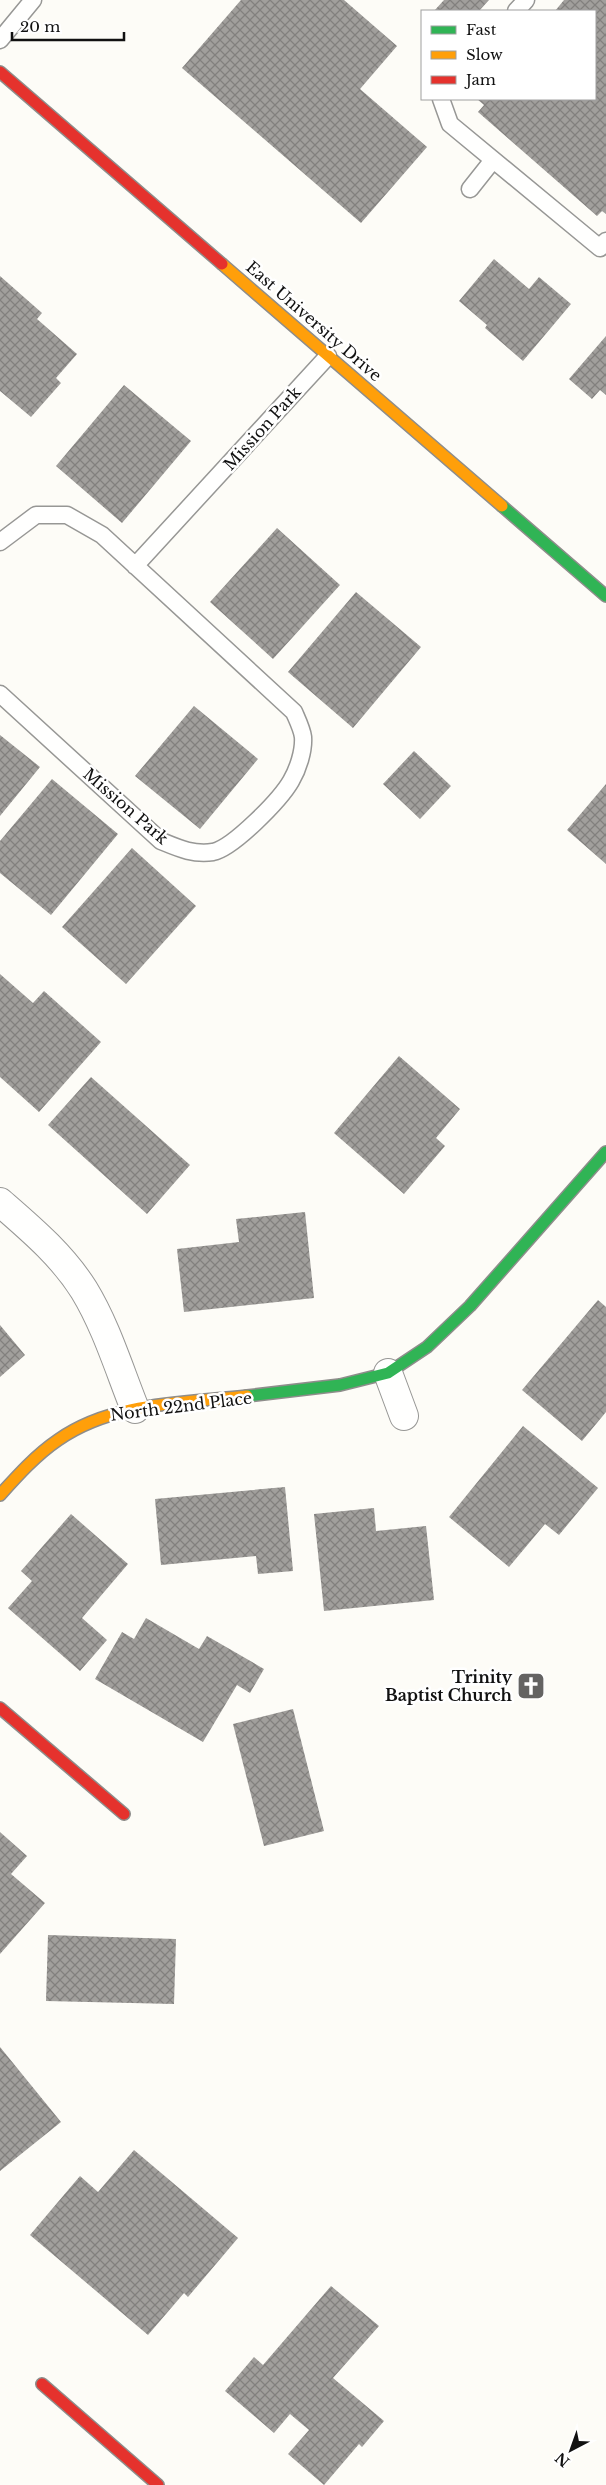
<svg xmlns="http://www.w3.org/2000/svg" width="606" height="2485" font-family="'Libre Baskerville',serif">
<defs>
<pattern id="building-cross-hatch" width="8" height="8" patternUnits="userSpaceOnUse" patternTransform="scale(1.25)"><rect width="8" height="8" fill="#a19f9c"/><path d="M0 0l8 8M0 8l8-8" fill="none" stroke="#82807e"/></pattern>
</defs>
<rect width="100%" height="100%" fill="#fdfcf7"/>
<path fill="url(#building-cross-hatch)" d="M241 0H344L397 46 360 89 427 147 361 223 182 68Z
M444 0H489L479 11H434Z
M564 0H606V214L602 211 597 216 478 112 484 105 477 99H595V11H555Z
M494 259 529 289 539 277 571 304 523 361 485 328 487 325 459 301Z
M0 276 42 313 37 319 77 354 56 378 61 383 31 417 0 391Z
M606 336V395L600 390 592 399 569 379Z
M124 385 191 441 122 523 56 466Z
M277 528 340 585 273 659 210 602Z
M356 592 421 647 353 728 288 672Z
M194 706 258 759 200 829 135 776Z
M0 735 40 767 0 816Z
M414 751 451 786 420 819 383 784Z
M52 779 118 834 51 915 0 873V841Z
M606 784V864L567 830Z
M132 848 196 906 126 984 62 927Z
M0 974 33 1003 44 991 101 1042 39 1112 0 1077Z
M399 1056 460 1109 436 1138 445 1146 404 1194 334 1133Z
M91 1077 190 1165 147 1214 48 1125Z
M305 1212 314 1298 184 1312 177 1249 239 1242 236 1219Z
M598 1300 606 1307V1412L582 1441 522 1390Z
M0 1325 25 1355 0 1377Z
M523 1426 598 1488 559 1535 545 1524 509 1567 449 1517Z
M285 1487 293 1571 258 1574 256 1556 161 1565 155 1499Z
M374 1508 376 1531 426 1526 434 1600 324 1611 314 1514Z
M71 1514 128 1564 82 1618 107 1640 80 1671 8 1608 32 1581 21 1571Z
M146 1618 199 1649 207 1636 264 1669 250 1693 237 1685 203 1742 95 1679 122 1632 134 1639Z
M293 1709 324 1831 264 1846 233 1724Z
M0 1832 27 1856 11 1874 45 1903 0 1954Z
M48 1935 176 1939 174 2004 46 2001Z
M0 2047 61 2122 0 2171Z
M134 2150 238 2238 188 2297 184 2293 148 2335 30 2235 80 2176 98 2192Z
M331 2286 379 2326 333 2378 384 2421 362 2447 359 2444 324 2485 288 2454 309 2430 290 2414 274 2433 225 2391 254 2357 263 2365Z"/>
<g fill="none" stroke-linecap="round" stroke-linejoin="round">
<defs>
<path id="lane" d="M516 11 526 0
M0 40 33 0
M441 99 450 124 600 248 606 241
M470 189 493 160
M0 542 36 515H67L102 535 294 712C297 719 302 729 303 737 304 751 298 769 291 781 280 800 233 848 213 852 193 855 178 848 161 841L0 694
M135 566 328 356"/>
<path id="street" d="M0 1202C31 1229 62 1255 84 1290 106 1326 119 1369 135 1409
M388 1373 404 1416"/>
<path id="fast" d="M502 506 606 596
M247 1396 340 1385 388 1373 427 1347 470 1306 606 1152"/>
<path id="slow" d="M222 264 502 506
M0 1495C18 1475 36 1455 58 1440 112 1402 184 1403 247 1396"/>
<path id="jam" d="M0 72 222 264
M0 1708 124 1814
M42 2384 158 2485"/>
</defs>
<use href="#lane" stroke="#979795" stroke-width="19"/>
<use href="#street" stroke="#979795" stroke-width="30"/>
<use href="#fast" stroke="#8e8d8b" stroke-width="14"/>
<use href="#slow" stroke="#8e8d8b" stroke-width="14"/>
<use href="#jam" stroke="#8e8d8b" stroke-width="14"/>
<use href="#lane" stroke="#fffffe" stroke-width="16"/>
<use href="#street" stroke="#fffffe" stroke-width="28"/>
<use href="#fast" stroke="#30b455" stroke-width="11"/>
<use href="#slow" stroke="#ff9f0a" stroke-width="11"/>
<use href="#jam" stroke="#e5322d" stroke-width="11"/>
</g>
<defs>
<symbol id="church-square" viewBox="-11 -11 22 22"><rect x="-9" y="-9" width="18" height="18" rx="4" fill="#646362" stroke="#fff"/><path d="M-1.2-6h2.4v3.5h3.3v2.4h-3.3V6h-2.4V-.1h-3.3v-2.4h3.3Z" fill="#fff"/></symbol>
</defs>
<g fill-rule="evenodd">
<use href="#church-square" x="515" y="1670" width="32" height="32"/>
</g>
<g text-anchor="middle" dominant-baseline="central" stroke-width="5" stroke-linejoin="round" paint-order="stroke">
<g font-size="16" fill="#111" stroke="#fff">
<text transform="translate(314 321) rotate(41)">East University Drive</text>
<text transform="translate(262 428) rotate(-48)">Mission Park</text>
<text transform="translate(126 806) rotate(41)">Mission Park</text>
<text transform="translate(181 1406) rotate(-7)">North 22nd Place</text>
</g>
<g font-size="16" font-weight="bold" fill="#111" stroke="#fff" text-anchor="end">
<text x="512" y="1677">Trinity<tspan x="512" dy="18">Baptist Church</tspan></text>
</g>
</g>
<rect x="421" y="10" width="175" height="90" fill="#ffffff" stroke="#a0a0a0"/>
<rect x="431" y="26" width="25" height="8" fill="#30b455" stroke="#a0a0a0"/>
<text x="466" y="35" font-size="15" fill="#111111">Fast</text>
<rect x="431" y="51" width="25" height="8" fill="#ff9f0a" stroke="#a0a0a0"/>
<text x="466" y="60" font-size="15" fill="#111111">Slow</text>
<rect x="431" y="76" width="25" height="8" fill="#e5322d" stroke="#a0a0a0"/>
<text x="466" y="85" font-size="15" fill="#111111">Jam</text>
<g transform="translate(571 2450) rotate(221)" stroke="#ffffff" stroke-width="4" paint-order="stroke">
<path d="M0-4L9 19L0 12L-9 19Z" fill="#111111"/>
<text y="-8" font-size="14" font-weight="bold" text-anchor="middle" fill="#111111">N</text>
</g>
<path d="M12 32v8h112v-8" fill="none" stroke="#111111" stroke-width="2.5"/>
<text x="20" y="32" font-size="15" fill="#111111" stroke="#ffffff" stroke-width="4" paint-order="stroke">20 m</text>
</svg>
